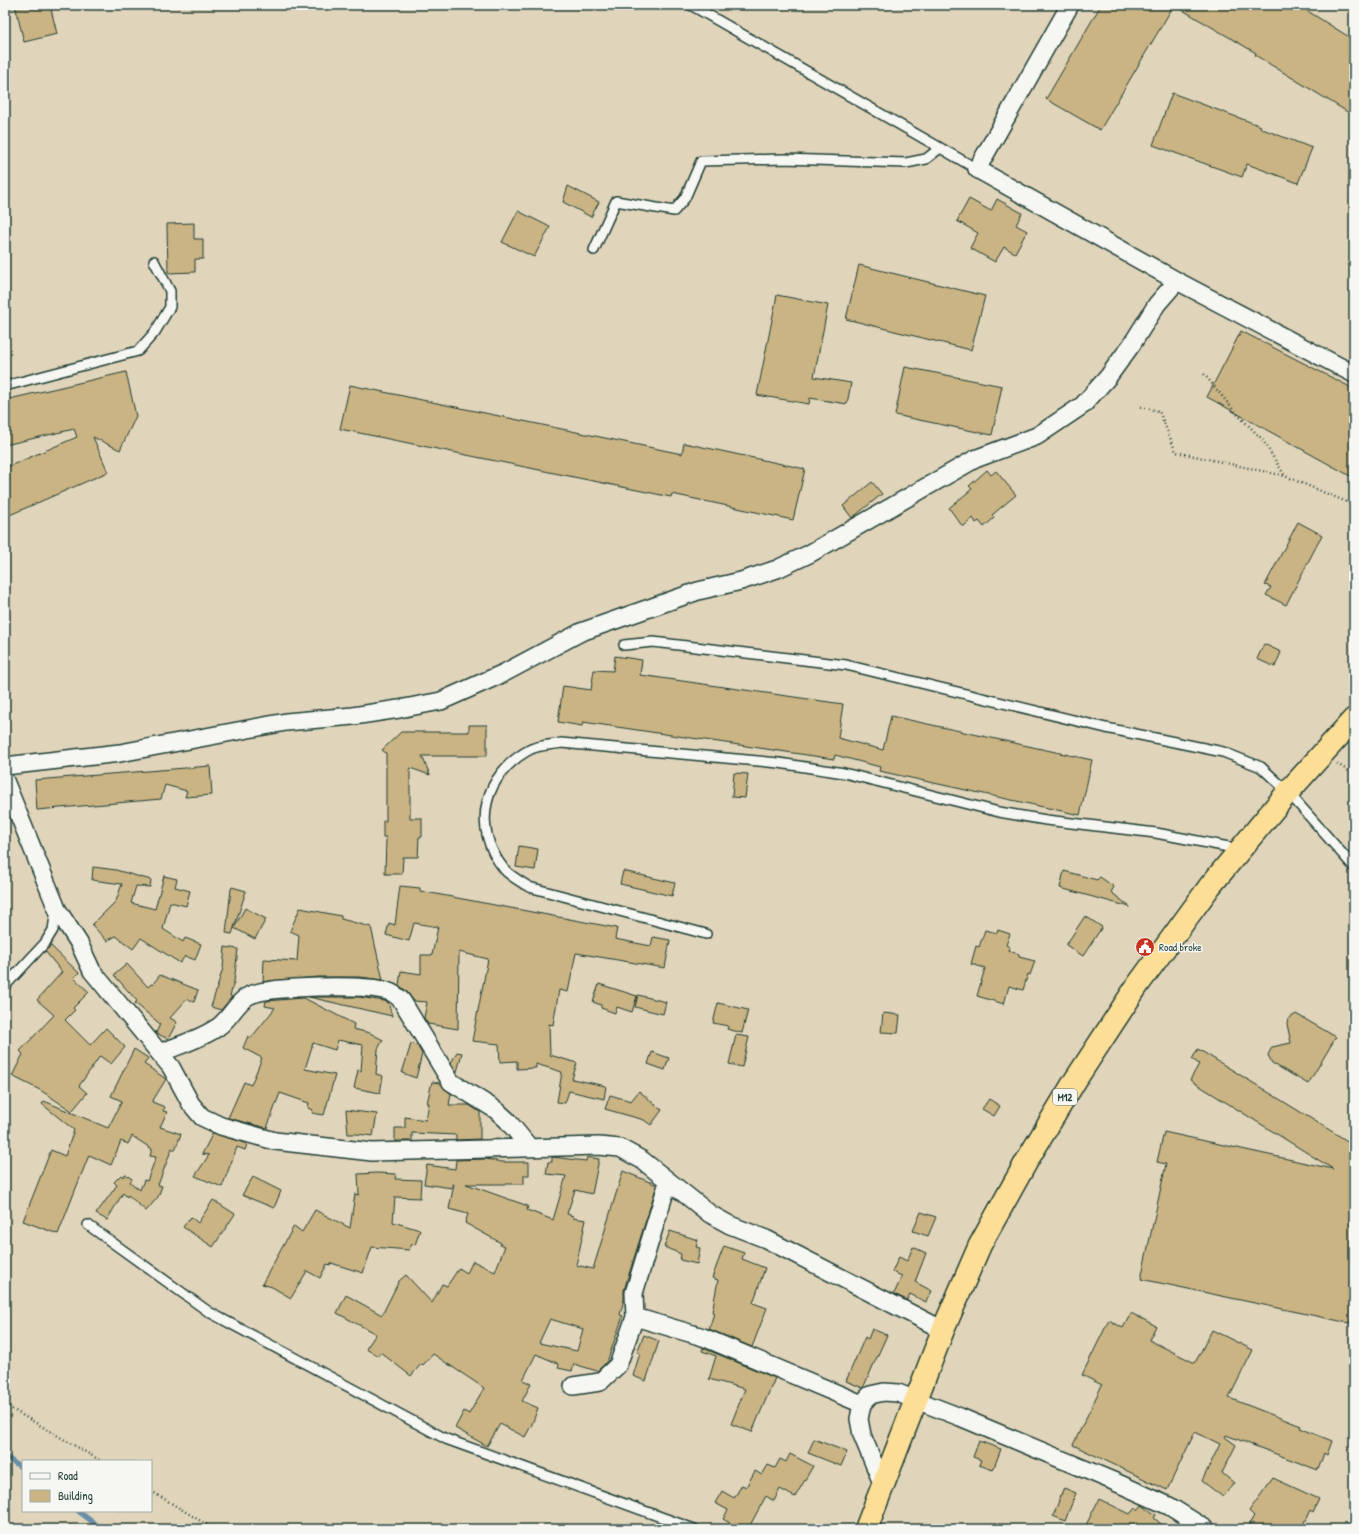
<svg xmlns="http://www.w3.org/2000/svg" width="1359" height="1534" font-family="'Patrick Hand',sans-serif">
<rect width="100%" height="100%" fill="#e9e2d1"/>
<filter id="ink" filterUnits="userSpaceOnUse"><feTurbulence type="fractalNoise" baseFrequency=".025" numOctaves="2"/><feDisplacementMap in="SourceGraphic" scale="8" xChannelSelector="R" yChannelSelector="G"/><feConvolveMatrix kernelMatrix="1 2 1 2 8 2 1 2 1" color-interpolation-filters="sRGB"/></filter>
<g filter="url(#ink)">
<path fill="#e0d4ba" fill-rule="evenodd" d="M5 5H1354V1529H5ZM23 1461H151V1511H23Z"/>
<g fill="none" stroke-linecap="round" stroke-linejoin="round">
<path stroke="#688fa7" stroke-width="5" d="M5 1456 23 1469
M78 1511 102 1529"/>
</g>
<path fill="#cbb483" stroke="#1f3d34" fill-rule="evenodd" d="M15 5H50L57 34 24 42Z
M1101 5H1298L1354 40V116L1255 55 1256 53 1174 5 1100 130 1046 99Z
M1172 93 1261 126 1260 128 1312 148 1298 183 1247 164 1242 177 1153 145Z
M568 186 599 202 591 217 563 202Z
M969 199 991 211 997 199 1022 213 1016 225 1027 231 1015 253 1004 247 995 262 970 248 978 233 957 221Z
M518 211 550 227 534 257 502 242Z
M194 223V239H203V259H195V272L168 273 167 224Z
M859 265 985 296 971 350 846 319Z
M777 295 828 305 814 377 851 383 847 404 810 398 809 404 757 395Z
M1241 331 1354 389V478L1207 397Z
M905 367 1002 386 992 435 895 415Z
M126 372 136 416 120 450 93 437 108 472 5 517V468L77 437 74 429 5 445V400Z
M350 385 682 454 684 443 805 469 793 520 672 494 671 497 340 429Z
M987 470 991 475 996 471 1016 495 992 515 994 518 984 527 979 521 976 523 973 518 963 527 949 508 972 489 969 486Z
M872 482 882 494 852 518 843 506Z
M1298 522 1322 535 1286 605 1266 595 1271 587 1265 585Z
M1264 644 1281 652 1275 667 1257 659Z
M615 656 642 660 640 675 843 704 838 738 883 750 891 716 1092 760 1080 815 879 771 880 767 835 755 834 759 583 722 582 726 558 722 563 686 591 690 594 670 613 671Z
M469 725H487V756H422L430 775 410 768V818H422V837H419L418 857H403L402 874H385L386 837H383V821H386V753L382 750 401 732H469Z
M210 766 212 795 185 797 187 791 165 785 161 799 37 810 35 780Z
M734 773 748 774 745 798 732 797Z
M519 846 538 849 535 870 516 867Z
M93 867 116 870 151 880 150 887 136 886 131 903 155 909 164 876 177 879 175 887 190 891 186 906 170 902 163 929 183 942 185 938 201 944 195 960 185 956 180 963 141 938 133 949 116 936 107 941 92 925 116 901 122 884 92 880Z
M623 871 675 883 672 896 620 884Z
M1064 871 1097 880 1100 877 1114 887 1111 892 1130 907 1060 888Z
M400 886 420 888V891L617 928 615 939 651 946 653 937 670 940 665 968 576 953 568 992 559 990 553 1025 549 1024 550 1055 577 1063 572 1079 606 1086 604 1099 569 1091 565 1103 557 1102 562 1072 536 1064V1068L517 1069V1061L500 1062 499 1044 472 1041 488 959 459 952 458 1029 428 1024 424 1018 427 1002 414 1001 407 992 399 985 401 971 421 974V955H432L438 927 414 923 409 941 386 935 389 923 395 925Z
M232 887 246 891 232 934 226 933 231 889Z
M245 908 266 919 255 939 234 928Z
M300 908 341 916V919L371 927 383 980 360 977H318L263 982 264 959 297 961 299 935 290 931Z
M1085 916 1102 927 1083 956 1066 945Z
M985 930 997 933 998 930 1010 934 1006 945 1010 947 1009 951 1019 954V957L1035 961 1030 975 1028 974 1023 990 1009 986 1004 1004 977 996 985 968 971 964 976 946 979 947Z
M51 946 79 973 74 978 89 992 73 1008 75 1010 65 1020 90 1045 106 1028 125 1047 111 1064 100 1056 79 1086 87 1093 72 1111 40 1090 12 1076 23 1054 20 1051 54 1015 37 1000 62 972 45 951Z
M225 947 238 949 234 982 230 996 232 997 221 1010 211 1007 223 968Z
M127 964 148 987 151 984 152 985 160 975 198 990 194 1002 187 999 170 1018 177 1022 168 1039 156 1033 160 1024 135 1003 137 1001 114 975Z
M599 984 637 996 632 1012 617 1007 615 1013 601 1008V1005L593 1002Z
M638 995 666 1002 663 1014 635 1007Z
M309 997H359L384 1001 388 1002 392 1016Z
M304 998 354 1024 353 1029 370 1033 383 1040 378 1049 376 1074 383 1076 380 1093 354 1088 358 1070 361 1071 363 1045 338 1040 335 1050 313 1043 305 1069 335 1075 324 1115 312 1113 313 1110 308 1108 309 1103 280 1093 267 1128 228 1118 244 1082 251 1085 262 1058 243 1048 248 1036 251 1038 275 1008 265 1006 266 1001Z
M718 1003 748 1010 742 1033 727 1029 728 1026 713 1023Z
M883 1013 900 1015 898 1033 881 1032Z
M1296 1014 1336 1037 1308 1084 1272 1063 1268 1055 1272 1047 1291 1043 1287 1024 1288 1019Z
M736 1035 749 1037 742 1067 729 1064Z
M411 1044 417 1045 422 1054 416 1078 402 1073Z
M134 1049 148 1058 144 1064 166 1079 152 1102 165 1107 163 1111 167 1112 160 1127 181 1134 175 1150 172 1148 158 1185 162 1186 158 1197 146 1211 128 1195 127 1197 123 1193 107 1220 96 1214 117 1185 114 1182 121 1175 123 1177 125 1174 132 1179 130 1182 140 1190 144 1180 147 1181 156 1157 150 1156 152 1149 132 1136 128 1144 121 1141 111 1165 89 1155 58 1234 23 1221 51 1150 65 1156 74 1130 42 1104 44 1101 108 1128 122 1101 111 1096Z
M1198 1049 1354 1145V1324L1141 1279 1166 1164 1157 1162 1164 1132 1333 1169 1190 1080 1199 1064 1192 1059Z
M457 1052 462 1053 457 1072 451 1063Z
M652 1052 669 1058 665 1070 648 1064Z
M432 1082 440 1083 451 1094 449 1105H469L480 1112V1139L456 1140V1135L412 1133V1141H395V1128H405V1117L426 1120 429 1103H427Z
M639 1091 662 1110 651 1125 644 1120 605 1109 610 1095 631 1101Z
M989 1099 1000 1106 994 1116 982 1109Z
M346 1110 377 1114 373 1136 357 1134H348Z
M213 1133 247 1144 245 1150 237 1147 222 1187 195 1176 209 1155 202 1154Z
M552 1157 586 1161 587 1157 599 1159 592 1194 575 1190 567 1214 573 1216V1218L586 1220 576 1265 593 1269 623 1171 657 1185 624 1290V1299L620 1315 623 1316 607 1362 597 1371 574 1364 572 1371 558 1368 559 1364 536 1354 523 1380 531 1384 522 1401 538 1408 532 1424 525 1437 500 1424 487 1446 455 1428 464 1411 469 1414 484 1388 433 1354 423 1365 421 1364 411 1376 380 1352 378 1356 366 1349 376 1334 337 1313 346 1295 382 1315 399 1281 406 1275 432 1303 442 1284 447 1286 459 1268 467 1273 473 1261 495 1272 505 1246 500 1245 501 1243 465 1223 468 1214 449 1209 454 1184H452V1188L424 1184 427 1165 455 1169 456 1160 486 1159 502 1162H529V1175H524V1184H466L528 1206 527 1210 553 1220 566 1176 546 1174 548 1162H552ZM550 1319 583 1329 577 1351 539 1343Z
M377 1173 396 1174 395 1179 421 1180 420 1198 395 1197 393 1222 420 1230 415 1245 412 1244 409 1250 372 1247 363 1273 331 1263 330 1265 327 1264 320 1278 307 1271 291 1298 272 1287 262 1284 294 1226 302 1232 315 1210 350 1228 355 1194 359 1195 358 1174Z
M253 1177 281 1191 274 1208 242 1195Z
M213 1200 235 1214 213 1247 183 1227 191 1217 198 1223Z
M921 1212 936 1217 928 1236 913 1231Z
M670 1231 698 1240 696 1247 700 1248 697 1264 680 1260 681 1254 664 1247Z
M724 1246 744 1253 742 1259 765 1268 753 1303 767 1308 752 1347 709 1329 714 1313 712 1312 718 1280 712 1278Z
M913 1247 926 1253 915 1282 932 1291 926 1302 910 1294 907 1300 894 1294 902 1276 892 1272 899 1257 907 1261Z
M1131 1313 1156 1326 1149 1340 1195 1363 1212 1330 1253 1350 1229 1398 1301 1426 1300 1428 1332 1441 1327 1455 1324 1453 1318 1470 1226 1435 1225 1437 1236 1445 1222 1473 1234 1483 1223 1497 1202 1481 1220 1444 1195 1432 1167 1490 1073 1445 1102 1385 1082 1375 1109 1320 1123 1328Z
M872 1329 887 1335 863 1388 846 1381 865 1337 868 1339Z
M644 1335 659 1341 646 1381 633 1376 640 1353 637 1352Z
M703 1348 775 1378 752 1432 731 1424 745 1389 709 1379 716 1356 702 1351Z
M814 1439 847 1452 841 1466 808 1453Z
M979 1441 1001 1449 993 1470 979 1465 981 1460 973 1457Z
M790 1454 813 1466 795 1497 780 1489 774 1501 766 1496 748 1529H740L723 1519 728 1510 715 1503 722 1491 734 1498 742 1485 746 1487 755 1471 762 1475 768 1465 775 1468 780 1459 786 1462Z
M1273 1478 1319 1499 1313 1512 1310 1510 1301 1529H1246L1254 1516 1249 1511Z
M1064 1488 1076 1493 1065 1521 1053 1516Z
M1099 1499 1130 1514 1135 1508 1138 1510 1142 1505 1156 1515 1154 1518 1167 1529H1084Z"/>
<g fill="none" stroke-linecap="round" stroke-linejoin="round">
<defs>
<path id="lane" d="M691 5 977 169
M594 250 616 201 674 211 685 198 701 161 784 159 906 163 926 159 940 148
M5 386 138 351 155 332 170 307V291L154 261
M624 645 653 642 846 665 1106 728 1223 752 1261 767 1288 792 1354 867
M706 934 529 887C521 882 510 876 504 869 470 827 484 773 531 749 540 745 552 745 561 743L779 763 844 773 999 812 1046 820 1156 833 1239 849
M5 986 45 943 53 930 56 910
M88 1225 209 1312 446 1439 694 1529"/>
<path id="street" d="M1070 5 977 169 1177 281 1354 374
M5 766 120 753 286 722 353 716 399 709 441 701 504 673 581 632 698 591 741 581 777 569 809 554 975 459 1037 436 1083 405 1108 377 1132 344 1157 304 1177 281
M5 781 57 909 79 943 92 971 171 1067 191 1104 202 1117 221 1126 275 1141 372 1152 599 1146 620 1148 642 1160 710 1214 730 1225 766 1239 943 1330
M160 1053C179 1045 201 1039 218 1027 230 1019 237 1001 250 995 271 986 365 984 387 991 393 993 398 996 402 1001L451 1082 496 1110 507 1120 530 1148
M635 1317 703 1337 862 1404
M573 1386 600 1382 618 1365 635 1317 634 1293 668 1182
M882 1483 862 1435 859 1419 862 1404 870 1395 884 1392 898 1393 960 1417 1113 1481 1169 1506 1206 1529"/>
<path id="highway" d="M866 1529 943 1330 980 1245 1029 1157 1076 1079 1137 986 1210 886 1288 792 1354 719"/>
</defs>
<use href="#lane" stroke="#1f3d34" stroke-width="12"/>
<use href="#street" stroke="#1f3d34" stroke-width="20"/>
<use href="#highway" stroke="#1f3d34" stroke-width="25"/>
<path stroke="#1f3d34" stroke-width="2.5" stroke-dasharray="1 3" stroke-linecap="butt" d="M1204 374 1236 413 1262 439 1285 476
M1141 407 1159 411 1176 452 1285 476 1354 505
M1337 764 1354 774
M5 1405 101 1461
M151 1491 214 1529"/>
<use href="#lane" stroke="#f6f6f2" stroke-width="9"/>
<use href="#street" stroke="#f6f6f2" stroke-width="17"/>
<use href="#highway" stroke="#fcde96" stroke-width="22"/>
</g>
</g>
<defs>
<symbol id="civic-disc" viewBox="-11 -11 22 22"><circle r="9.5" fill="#c8321e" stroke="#f6f6f2"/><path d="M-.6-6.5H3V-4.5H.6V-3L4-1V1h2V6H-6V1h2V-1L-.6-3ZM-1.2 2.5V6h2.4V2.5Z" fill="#fff"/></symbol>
</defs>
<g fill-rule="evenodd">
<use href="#civic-disc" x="1134" y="936" width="22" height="22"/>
</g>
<g text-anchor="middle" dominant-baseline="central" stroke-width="3" stroke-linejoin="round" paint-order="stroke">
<rect fill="#f6f6f2" stroke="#60746d" stroke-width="1" x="1053" y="1089" width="24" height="16" rx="3"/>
<g font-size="10" font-weight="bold" fill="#1f3d34">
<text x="1065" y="1097">M12</text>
</g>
<g font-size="11" fill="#1f3d34" stroke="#f6f6f2" text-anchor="start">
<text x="1159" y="947">Road broke</text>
</g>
</g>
<rect width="1359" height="1534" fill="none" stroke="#f6f6f2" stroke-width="20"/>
<rect x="10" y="10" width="1339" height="1514" fill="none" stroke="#1f3d34" stroke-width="1.5" filter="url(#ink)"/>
<rect x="22" y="1460" width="130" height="52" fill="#f6f6f2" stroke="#a0aca6"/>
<rect x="30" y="1473" width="20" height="6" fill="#f6f6f2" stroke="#a0aca6"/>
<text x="58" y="1480" font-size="12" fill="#1f3d34">Road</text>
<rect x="30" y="1490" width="20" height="12" fill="#cbb483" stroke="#a0aca6"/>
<text x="58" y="1500" font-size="12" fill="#1f3d34">Building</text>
</svg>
